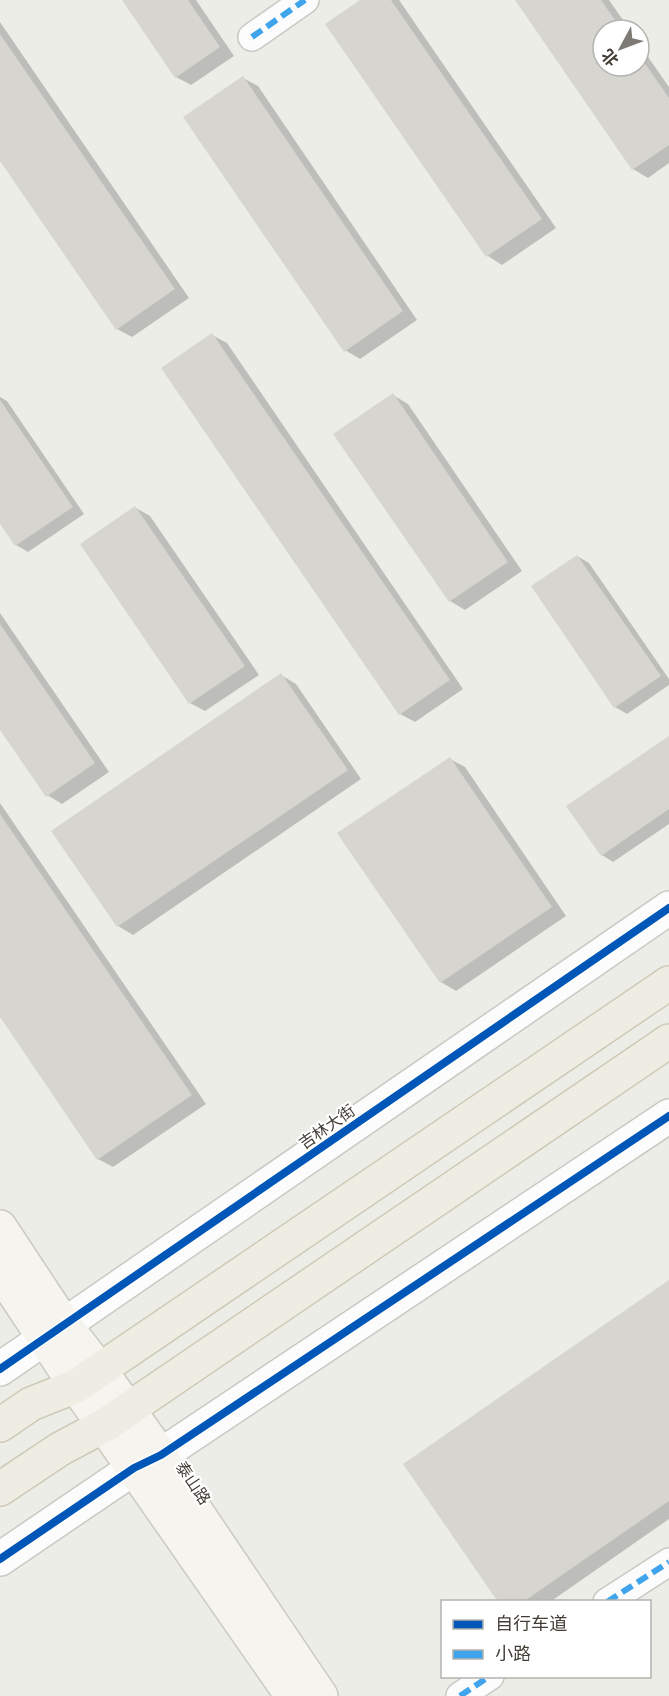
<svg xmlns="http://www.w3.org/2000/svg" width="669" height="1696" font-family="Arial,'Noto Sans SC',sans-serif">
<rect width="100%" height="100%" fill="#edede8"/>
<path fill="#0003" d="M124 0H196L234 56 191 85 176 77Z
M363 0H399L556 228 502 265 488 256 327 24Z
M517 0H609L630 30H603V66H639V44L669 87V163L648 178 633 169Z
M0 22 189 298 132 337 117 329 0 158Z
M243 78 258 86 417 320 360 359 345 350Z
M212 335 227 343 463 689 415 722 400 714Z
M393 395 408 404 522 571 465 610 450 601Z
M0 397 7 401 84 514 28 552 16 545 0 521Z
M136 508 150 516 259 675 205 711 190 703Z
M577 556 589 563 669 679V685L627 714 615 707Z
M0 613 109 772 62 804 47 795 0 727Z
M281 675 296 684 361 779 133 935 118 926 53 831Z
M669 738V824L613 862 602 855Z
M450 759 465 767 566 916 456 991 441 982Z
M0 803 206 1104 113 1167 98 1159 0 1015Z
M669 1282V1519L550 1602H500Z"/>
<path fill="#d6d5d0" d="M122 0H188L220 47 175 78Z
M360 0H391L542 219 486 257 325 24Z
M515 0H601L622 30H603V66H639V55L669 98V145L632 170Z
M0 34 175 289 116 330 0 161Z
M243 76 403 311 344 352 183 117Z
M212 333 450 680 399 715 161 368Z
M393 393 508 562 449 602 333 434Z
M0 400 73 507 15 546 0 524Z
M135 506 245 666 189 704 80 544Z
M577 555 661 676 614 708 531 586Z
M0 624 95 763 46 797 0 730Z
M281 673 348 770 117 927 51 831Z
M669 736V809L601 856 566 806Z
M450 757 552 907 440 983 337 833Z
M0 814 192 1095 97 1160 0 1017Z
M669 1280V1501L523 1602H498L403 1464Z"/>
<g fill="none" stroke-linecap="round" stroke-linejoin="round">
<defs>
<path id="minor" d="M252 37 305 0
M607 1602 669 1562
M460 1696 490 1676"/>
<path id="tertiary" d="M0 1369 669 908
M0 1559 134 1468 161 1455 669 1116"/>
<path id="secondary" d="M0 1227 64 1324 100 1370 161 1455 165 1465 321 1696
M0 1272 76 1386 292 1696"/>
<path id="primary" d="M0 1425 31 1404 76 1386 669 983
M0 1489 60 1449 105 1425 669 1041"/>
</defs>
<use href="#minor" stroke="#c9c9c4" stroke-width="30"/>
<use href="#tertiary" stroke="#c9c9c4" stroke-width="36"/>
<use href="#secondary" stroke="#cbcabf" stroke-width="36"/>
<use href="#primary" stroke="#cdcab7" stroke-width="36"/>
<use href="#minor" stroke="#fcfcfc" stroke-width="27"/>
<use href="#tertiary" stroke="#fcfcfc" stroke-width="33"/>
<use href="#secondary" stroke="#f5f4ee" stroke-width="33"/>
<use href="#primary" stroke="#efede3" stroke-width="33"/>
<path stroke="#3fa4eb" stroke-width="6" stroke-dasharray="12 6" stroke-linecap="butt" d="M252 37 305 0
M607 1602 669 1562
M460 1696 490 1676"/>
<defs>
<path id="cycleway" d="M0 1369 669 908
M0 1559 134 1468 161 1455 669 1116"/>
</defs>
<use href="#cycleway" stroke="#fff" stroke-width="11"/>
<use href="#cycleway" stroke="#0057b8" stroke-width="8"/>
</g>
<g text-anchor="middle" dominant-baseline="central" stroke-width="4.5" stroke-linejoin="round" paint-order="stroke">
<g font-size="16" fill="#423e35" stroke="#fff">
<text transform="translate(327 1127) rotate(-35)">吉林大街</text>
<text transform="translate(193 1483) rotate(56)">泰山路</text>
</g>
</g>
<rect x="441" y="1600" width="210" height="78" fill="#ffffff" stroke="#b3b2ae" stroke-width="1.5"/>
<rect x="453" y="1620" width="30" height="9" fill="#0057b8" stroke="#b3b2ae" stroke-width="1.5"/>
<text x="495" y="1630" font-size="18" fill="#423e35">自行车道</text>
<rect x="453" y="1650" width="30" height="9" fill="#3fa4eb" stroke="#b3b2ae" stroke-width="1.5"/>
<text x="495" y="1660" font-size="18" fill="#423e35">小路</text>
<g transform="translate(621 48) rotate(229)"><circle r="28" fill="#ffffff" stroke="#b3b2ae" stroke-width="1.5"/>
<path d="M0-4.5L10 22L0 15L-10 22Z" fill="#7e7b74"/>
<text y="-9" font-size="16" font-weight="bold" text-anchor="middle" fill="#423e35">北</text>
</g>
</svg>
